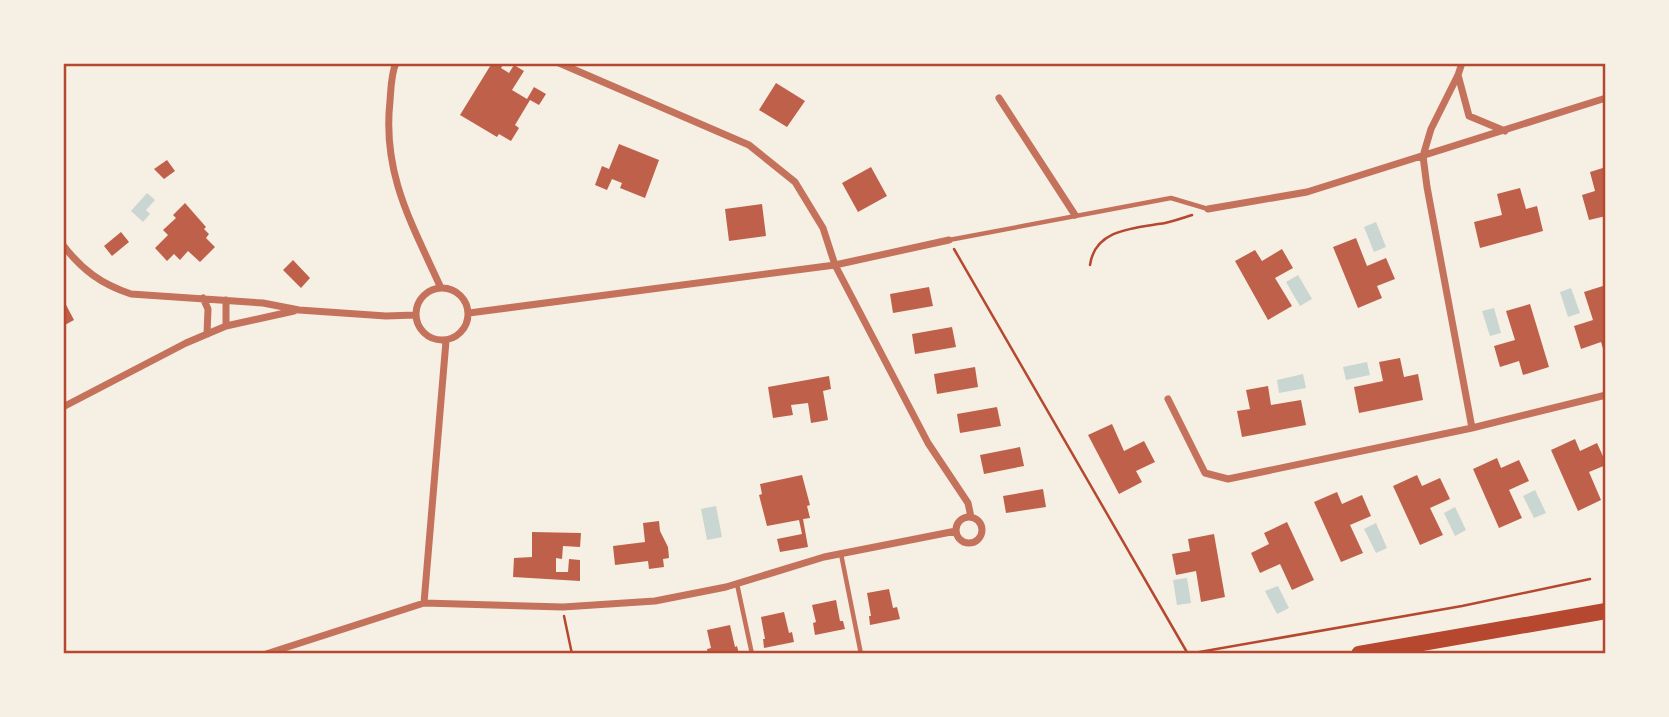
<svg xmlns="http://www.w3.org/2000/svg" width="1669" height="717" font-family="'DM Sans',sans-serif">
<rect width="100%" height="100%" fill="#f6efe4"/>
<path fill="#c9d6d2" d="M147 193 155 200 146 210 150 214 143 222 131 211Z
M1376 222 1386 247 1374 252 1364 227Z
M1298 275 1312 299 1300 306 1286 282Z
M1571 288 1580 313 1568 317 1560 292Z
M1494 308 1501 333 1490 336 1482 311Z
M1367 362 1370 375 1346 380 1343 367Z
M1303 374 1306 388 1279 393 1277 380Z
M1535 490 1546 513 1534 518 1523 496Z
M716 506 722 537 707 540 701 509Z
M1455 507 1466 530 1455 536 1444 513Z
M1376 523 1387 548 1376 553 1364 529Z
M1187 578 1191 603 1177 605 1173 580Z
M1278 586 1289 608 1277 614 1265 591Z"/>
<path fill="#bf614a" d="M492 63H504L501 68 509 73 514 65 524 71 512 90 527 99 534 87 546 94 539 105 530 100 515 125 519 128 511 141 499 134 497 137 460 115Z
M776 83 805 101 787 127 759 110Z
M619 144 659 160 645 198 620 188 622 183 612 179 607 190 595 185 602 166 609 169Z
M167 160 175 171 164 179 154 169Z
M871 167 887 196 858 212 842 183Z
M1606 167V216L1589 220 1582 195 1595 191 1590 172Z
M1520 188 1526 209 1537 206 1543 231 1480 248 1474 222 1502 215 1497 194Z
M185 203 206 227 204 229 209 234 206 238 215 247 200 262 188 251 180 260 174 254 167 261 155 248 168 235 163 230 176 218 173 215Z
M762 204 766 236 729 241 725 209Z
M121 232 129 242 112 256 104 246Z
M1356 238 1367 266 1386 258 1395 279 1377 286 1382 298 1358 308 1333 247Z
M1282 249 1293 268 1275 278 1292 306 1268 320 1235 261 1255 250 1262 261Z
M293 260 310 278 301 288 283 270Z
M1606 285V352H1604L1601 342 1581 349 1574 326 1593 320 1584 292Z
M929 287 933 306 893 313 890 294Z
M63 299 74 320 63 326Z
M1530 304 1549 367 1523 375 1519 361 1500 367 1494 346 1515 340 1506 311Z
M952 327 956 347 915 354 912 334Z
M1400 358 1404 377 1418 374 1423 400 1359 413 1354 387 1383 381 1379 362Z
M975 367 978 387 937 394 934 374Z
M829 376 831 389 823 391 828 420 811 423 808 403 791 405 793 415 773 418 768 387Z
M1268 386 1271 405 1301 400 1306 425 1242 437 1237 411 1250 409 1246 390Z
M997 407 1001 426 960 433 957 414Z
M1112 424 1124 451 1144 441 1155 462 1136 471 1142 482 1119 494 1088 435Z
M1575 439 1580 451 1597 443 1606 463V465L1589 472 1601 500 1578 511 1551 450Z
M1020 447 1024 466 984 474 980 455Z
M1497 458 1501 468 1519 460 1529 481 1509 490 1522 518 1499 528 1473 469Z
M802 475 810 505 807 506 810 518 803 519 808 547 780 552 777 539 802 534 799 520 767 526 759 495 762 494 760 484Z
M1417 475 1422 486 1440 478 1450 499 1430 508 1443 535 1420 545 1393 486Z
M1043 489 1046 507 1006 513 1003 496Z
M1337 492 1342 504 1362 495 1371 516 1350 525 1363 553 1341 562 1314 502Z
M659 521 660 531 668 547 669 558 663 559 664 567 649 569 648 561 615 565 613 546 645 542 643 523Z
M1287 522 1314 580 1292 590 1280 564 1260 573 1251 553 1269 544 1264 533Z
M532 532 581 533 580 547 563 546 562 559 556 558V572H568L569 559 580 560V581L513 577 514 558 532 557Z
M1214 534 1225 597 1201 602 1196 571 1176 575 1172 554 1190 551 1188 539Z
M889 589 893 608 897 607 900 619 870 625 869 616H871L867 593Z
M836 600 840 621H843L845 629 815 635 813 623 816 622 812 605Z
M784 612 789 633 792 632 794 642 764 648 763 639H765L761 617Z
M730 625 735 647 737 646 739 654H708L707 649 711 648 707 630Z"/>
<g fill="none" stroke-linecap="round" stroke-linejoin="round">
<path stroke="#b5482f" stroke-width="2.5" d="M954 249 1188 654 1462 606 1590 579
M1090 265C1095 228 1137 228 1165 223 1174 221 1183 218 1192 215
M564 616 572 654"/>
<path stroke="#c5725c" stroke-width="4.5" d="M949 240 1171 198 1208 209
M841 554 861 654
M737 584 752 654"/>
<path stroke="#c5725c" stroke-width="7" d="M396 63C391 74 391 88 390 101 382 174 412 224 441 288
M559 63 749 145 795 182 823 228 835 265 928 443 968 503 971 517
M1458 75 1462 63
M999 98 1075 215
M1208 209 1307 192 1606 98
M63 245C82 270 101 284 131 294L263 303 299 310 386 316 415 315
M416 314a26 26 0 1 1 52 0a26 26 0 1 1-52 0Z
M203 298 208 309 207 334
M469 313 835 265 949 240
M226 326V300
M1168 399 1205 473 1228 479 1472 428 1606 395
M63 407 186 343 226 326 294 311
M1472 428 1427 187 1423 156 1431 129 1458 75 1469 116 1505 131
M956 530a13 13 0 1 1 26 0a13 13 0 1 1-26 0Z
M424 603 446 341
M266 654 424 603 563 607 655 601 726 587 824 557 956 531"/>
<path stroke="#b5482f" stroke-width="16" d="M1359 654 1606 611"/>
</g>
<rect width="1669" height="717" fill="none" stroke="#f6efe4" stroke-width="130"/>
<rect x="65" y="65" width="1539" height="587" fill="none" stroke="#b5482f" stroke-width="2.5"/>
</svg>
